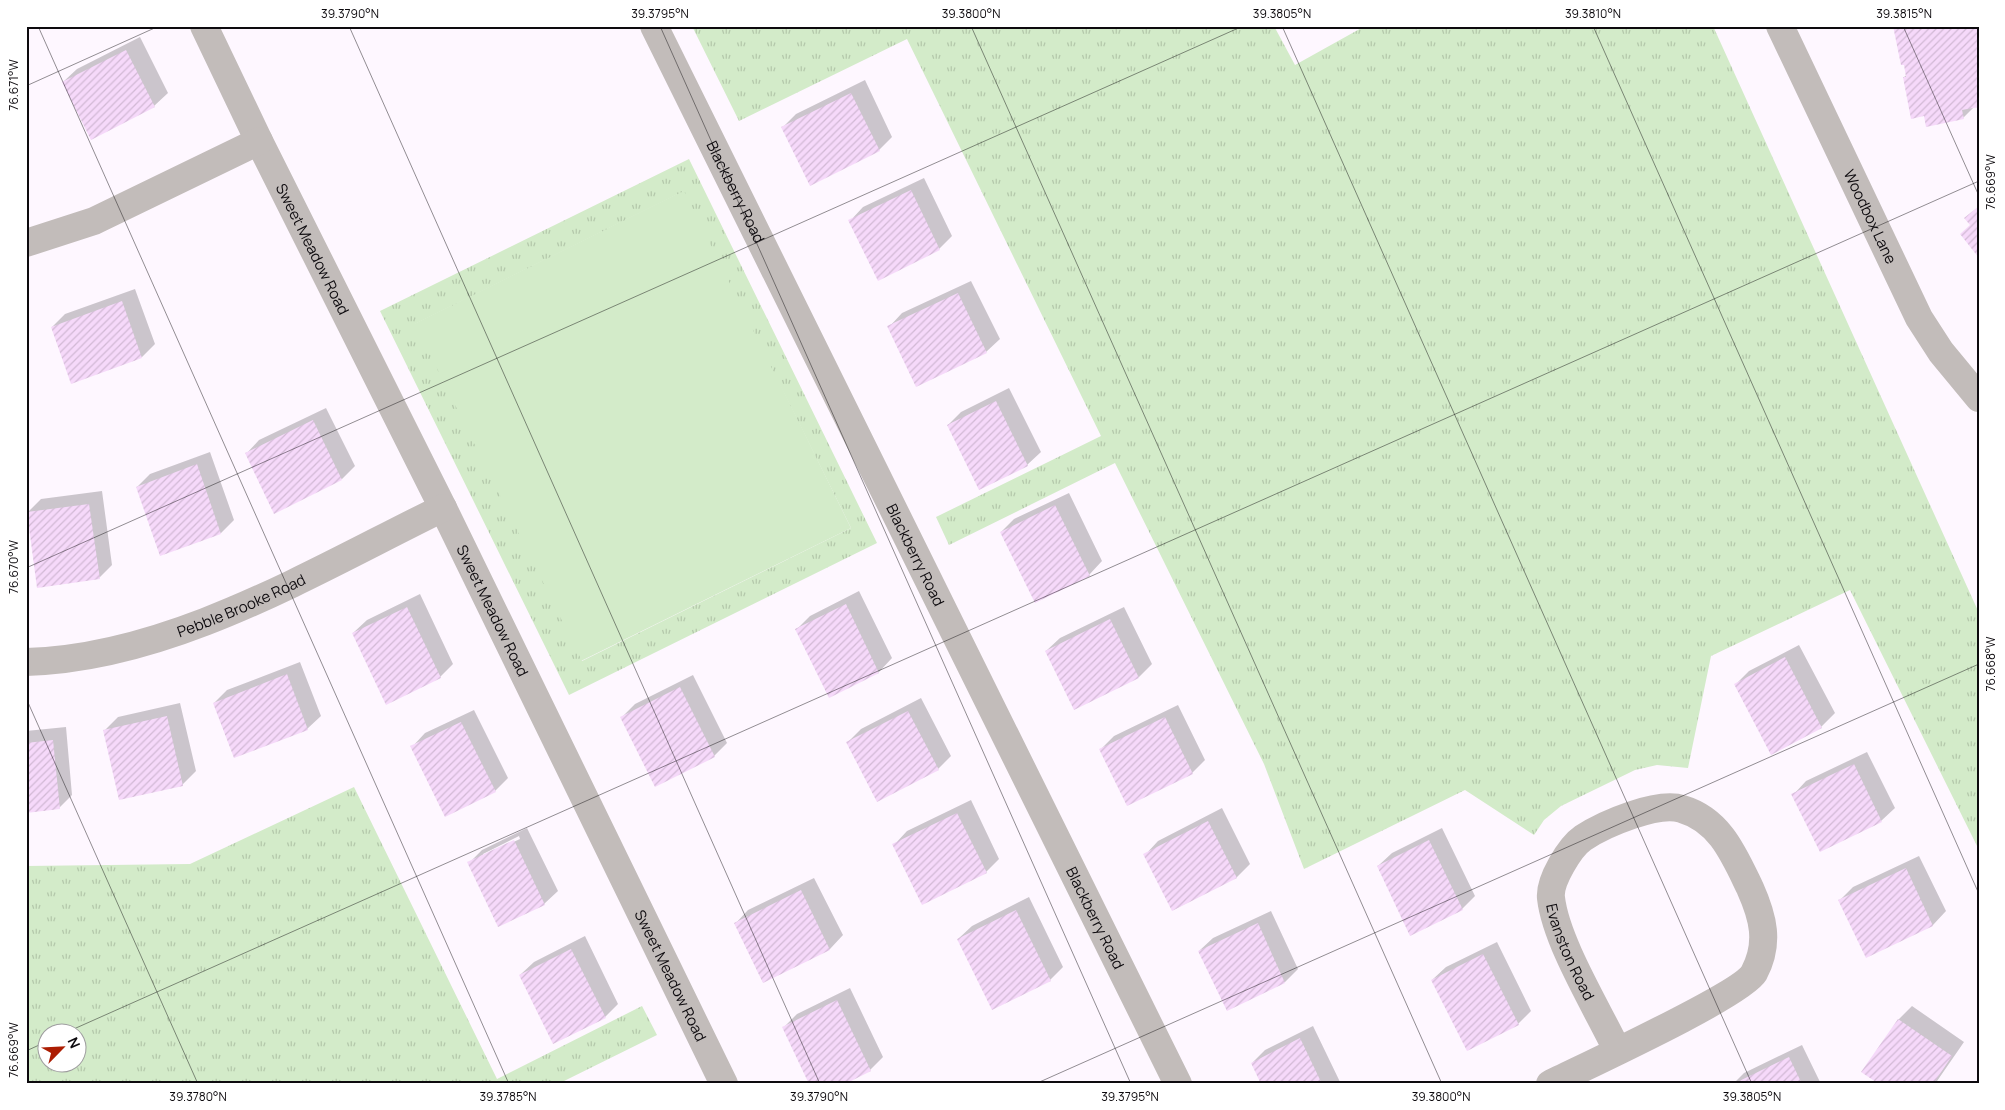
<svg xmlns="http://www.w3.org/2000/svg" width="2005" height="1110" font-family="Manrope,sans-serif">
<defs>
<pattern id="park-tufts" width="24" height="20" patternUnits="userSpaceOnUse" patternTransform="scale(1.25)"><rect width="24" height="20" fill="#d3ebc9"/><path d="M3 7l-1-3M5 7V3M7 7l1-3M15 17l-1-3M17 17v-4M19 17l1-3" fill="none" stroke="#b4c8ab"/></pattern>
<pattern id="building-hatch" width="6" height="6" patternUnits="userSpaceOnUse" patternTransform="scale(1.25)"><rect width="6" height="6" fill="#f6d9fa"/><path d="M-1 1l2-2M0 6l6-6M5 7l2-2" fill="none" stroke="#d2b9d5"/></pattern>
</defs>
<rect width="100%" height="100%" fill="#fef7ff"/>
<path fill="#d3ebc9" d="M685 190 851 528 581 661 414 324Z"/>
<path fill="url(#park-tufts)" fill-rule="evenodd" d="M692 26H1274L1295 65 1365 26H1713L1979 613V850L1850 590 1711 656 1688 768 1657 765 1635 770 1561 806 1544 820 1534 835 1465 790 1304 869 1264 764 1115 463 949 545 936 517 1101 436 907 39 739 121Z
M689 159 877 543 569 695 380 311ZM684 191 851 528 582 661 415 324Z
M354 787 497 1079 642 1006 657 1035 558 1084H26V866L190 864ZM48 1032H78V1062H48Z"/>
<path fill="#0003" fill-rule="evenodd" d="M1895 26 1974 107 1963 118 1925 114 1904 77 1907 75Z
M140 37 168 93 154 106 63 82 77 69Z
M865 80 892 137 879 150 783 127 796 114Z
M924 178 952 236 939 249 850 221 863 207Z
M971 281 1000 339 986 352 889 327 902 313Z
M135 289 155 344 142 357 72 382 52 327 65 314Z
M1009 388 1041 452 1027 465 948 425 961 412Z
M326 408 355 466 342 479 246 454 259 440Z
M210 452 234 520 221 533 161 554 137 487 150 474Z
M102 491 112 565 99 578 28 512 41 499Z
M1069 493 1102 561 1089 575 1001 532 1014 519Z
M859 591 892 658 879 672 829 696 797 629 810 616Z
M420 594 453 664 440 677 353 633 367 620Z
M1124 607 1152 664 1139 677 1046 651 1060 638Z
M1799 645 1835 713 1821 727 1771 753 1735 685 1749 671Z
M300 662 321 716 307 729 214 703 227 690Z
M693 675 727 743 714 756 622 717 635 704Z
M921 698 951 756 938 769 848 742 861 729Z
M180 703 196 771 182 785 104 731 118 717Z
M1178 705 1205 760 1192 773 1101 749 1114 736Z
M474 710 508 778 495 791 412 747 425 733Z
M66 727 72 795 59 808 26 811V731Z
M1867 752 1895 808 1881 821 1793 795 1806 781Z
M971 800 999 859 986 872 894 845 907 831Z
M1222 808 1250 864 1237 877 1173 910 1145 855 1158 841Z
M527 828 558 891 544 904 469 863 482 850ZM519 836 520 839 483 856V854Z
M1442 828 1475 896 1462 909 1378 866 1392 853Z
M1919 856 1946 911 1933 925 1867 956 1840 900 1853 887Z
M814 878 843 935 830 949 763 982 735 924 748 910Z
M1029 897 1063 967 1050 980 958 939 972 926Z
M1271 911 1298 969 1285 982 1227 1010 1199 951 1213 938Z
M585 936 618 1004 605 1017 520 975 534 962Z
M1497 942 1531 1011 1518 1024 1432 980 1446 967Z
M850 988 883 1057 870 1070 784 1027 797 1014Z
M1912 1006 1964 1042 1935 1084H1881L1863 1071 1899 1019Z
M1313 1026 1341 1084H1262L1252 1063 1265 1050Z
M1802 1045 1821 1084H1733L1744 1073Z"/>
<path fill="url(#building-hatch)" d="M1893 26H1979V107L1962 110 1964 119 1926 127 1924 116 1911 119 1903 77H1906L1904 65H1901Z
M126 50 155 107 91 140 62 82Z
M851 93 880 151 810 186 781 127Z
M911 190 940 250 878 281 848 220Z
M1979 206V258L1960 234 1970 225 1964 218Z
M958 293 987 353 916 387 887 326Z
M122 301 142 358 71 384 51 327Z
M996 401 1028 466 979 490 947 425Z
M313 420 342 480 274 514 245 453Z
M197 464 221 534 160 556 136 487Z
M89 504 100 579 37 588 27 512Z
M1055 505 1090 576 1035 603 1000 532Z
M846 604 879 673 829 698 795 629Z
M407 607 441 678 386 705 352 633Z
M1110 619 1139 678 1074 710 1045 651Z
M1785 657 1822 728 1771 755 1734 684Z
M287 674 308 730 234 758 213 703Z
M680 687 715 757 655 787 620 717Z
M908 711 939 770 877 802 846 742Z
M167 716 183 786 119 800 103 730Z
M1165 717 1193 774 1127 806 1099 749Z
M461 722 496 792 445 817 410 746Z
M53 740 60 809 26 813V743Z
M1854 764 1882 822 1820 852 1791 794Z
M957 813 987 873 922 905 892 844Z
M1208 821 1237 878 1172 911 1143 854Z
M514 840 545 905 498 927 467 862Z
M1429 840 1463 910 1410 936 1377 866Z
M1906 868 1933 926 1866 958 1838 900Z
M801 890 830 950 763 983 734 923Z
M1016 910 1051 981 992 1010 957 939Z
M1258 923 1285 983 1227 1011 1198 951Z
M571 949 606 1018 553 1044 519 975Z
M1483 954 1519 1025 1467 1051 1431 980Z
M837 1000 871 1071 845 1084H809L782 1027Z
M1898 1019 1952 1056 1933 1084H1879L1861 1072Z
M1300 1038 1322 1084H1261L1251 1063Z
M1789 1057 1802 1084H1733Z"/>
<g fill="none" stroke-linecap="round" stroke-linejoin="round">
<g stroke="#c2bcba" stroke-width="28">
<path id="s1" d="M204 26 259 141 443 508 724 1084"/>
<path id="s2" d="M654 26 1178 1084"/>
<path id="s3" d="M1780 26 1919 318 1941 352 1979 398"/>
<path d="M26 243 94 221 259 141"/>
<path id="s4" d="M26 662C172 658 314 571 443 508"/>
<path id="s5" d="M1550 1084C1582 1068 1741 995 1754 973 1770 943 1763 917 1750 888 1734 855 1720 820 1682 809 1658 801 1604 824 1583 838 1570 847 1549 881 1551 898 1556 942 1597 1008 1617 1050"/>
</g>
</g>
<path fill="none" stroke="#0d0a0e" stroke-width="1" stroke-opacity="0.45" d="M38 26 509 1084M349 26 820 1084M660 26 1131 1084M971 26 1442 1084M1282 26 1752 1084M1593 26 1979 894M1903 26 1979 196M26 86 159 26M26 568 1243 26M26 698 198 1084M67 1032 1979 181M26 1051 48 1041M1035 1084 1979 664"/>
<g text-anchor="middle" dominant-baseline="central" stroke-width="4" stroke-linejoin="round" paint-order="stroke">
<g font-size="15" fill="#0d0a0e" stroke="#fff">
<text stroke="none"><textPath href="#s2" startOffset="185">Blackberry Road</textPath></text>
<text stroke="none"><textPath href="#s3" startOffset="211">Woodbox Lane</textPath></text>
<text stroke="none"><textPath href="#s1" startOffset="248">Sweet Meadow Road</textPath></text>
<text stroke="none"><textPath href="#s2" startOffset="590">Blackberry Road</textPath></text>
<text stroke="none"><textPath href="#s4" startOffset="224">Pebble Brooke Road</textPath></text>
<text stroke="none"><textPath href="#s1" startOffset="652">Sweet Meadow Road</textPath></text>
<text stroke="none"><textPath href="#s2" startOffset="995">Blackberry Road</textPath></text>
<text stroke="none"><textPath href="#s5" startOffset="662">Evanston Road</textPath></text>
<text stroke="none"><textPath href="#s1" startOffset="1058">Sweet Meadow Road</textPath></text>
</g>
</g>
<rect width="2005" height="1110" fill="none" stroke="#ffffff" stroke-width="55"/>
<g transform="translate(62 1048) rotate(66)"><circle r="24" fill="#ffffff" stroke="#9e9d9f"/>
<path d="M0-4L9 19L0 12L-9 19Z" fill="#ac1d02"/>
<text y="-8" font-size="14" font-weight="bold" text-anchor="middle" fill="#0d0a0e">N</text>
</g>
<rect x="28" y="28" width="1950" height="1054" fill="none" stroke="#0d0a0e" stroke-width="2"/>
<g font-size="12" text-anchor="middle" fill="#0d0a0e">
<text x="350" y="18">39.3790°N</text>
<text x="660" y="18">39.3795°N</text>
<text x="971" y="18">39.3800°N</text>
<text x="1282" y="18">39.3805°N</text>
<text x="1593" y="18">39.3810°N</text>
<text x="1904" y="18">39.3815°N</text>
<text transform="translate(14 85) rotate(-90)" y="4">76.671°W</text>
<text transform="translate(1991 182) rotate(-90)" y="4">76.669°W</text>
<text transform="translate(14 567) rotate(-90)" y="4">76.670°W</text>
<text transform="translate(1991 664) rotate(-90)" y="4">76.668°W</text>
<text transform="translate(14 1050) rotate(-90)" y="4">76.669°W</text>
<text x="198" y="1101">39.3780°N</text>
<text x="508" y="1101">39.3785°N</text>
<text x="819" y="1101">39.3790°N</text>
<text x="1130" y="1101">39.3795°N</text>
<text x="1441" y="1101">39.3800°N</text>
<text x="1752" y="1101">39.3805°N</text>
</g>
</svg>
